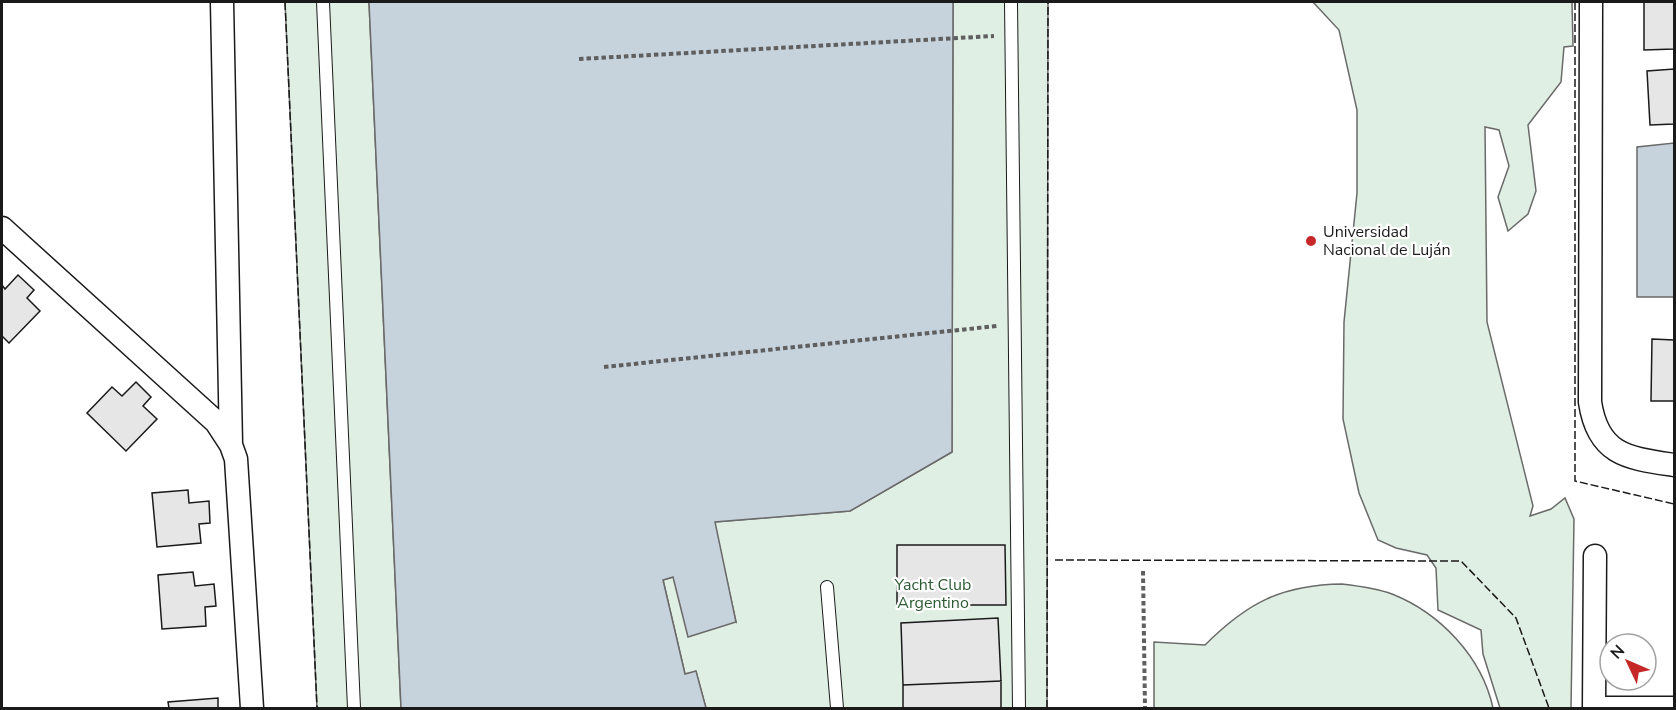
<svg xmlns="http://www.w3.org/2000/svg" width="1676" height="710" font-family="'Nunito Sans',sans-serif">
<rect width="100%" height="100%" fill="#fff"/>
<path fill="#e0efe3" stroke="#6a6a6a" stroke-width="1.5" d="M285 2H369L401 708H317Z
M953 2H1048L1047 708H706L696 672 685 674 663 580 673 577 736 622 714 522 850 511 952 452Z
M1313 2H1572L1573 46 1564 47 1561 82 1528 125 1536 191 1528 214 1508 231 1498 197 1509 166 1499 130 1485 127 1487 322 1533 506 1530 516 1551 509 1565 498 1574 519 1571 708H1500L1483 654 1481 630 1438 610 1436 568 1427 555 1396 548 1378 540 1359 493 1343 419 1344 322 1357 193V110L1339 30Z
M1342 584C1359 586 1376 588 1392 594 1440 613 1482 657 1493 708H1154V642L1205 645C1247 603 1281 585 1342 584Z"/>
<path fill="#c6d2dc" stroke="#6a6a6a" stroke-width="1.5" d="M369 2H953L952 452 850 511 715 522 736 622 688 637 673 577 663 580 685 674 696 671 706 708H401Z
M1674 143V297H1637V147Z"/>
<path fill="#e6e6e6" stroke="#1a1a1a" stroke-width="1.5" d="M1644 2H1674V49L1644 50Z
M1674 69V124L1650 125 1647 71Z
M18 275 34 290 27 298 40 311 9 343 2 336V285L5 289Z
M1652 339 1674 340V401H1651Z
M136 382 151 397 143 406 157 419 126 451 87 413 112 387 122 396Z
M188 490 189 503 209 501 210 523 199 524 201 543 157 547 152 493Z
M897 545H1005L1006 605H897Z
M193 572 195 586 214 584 216 606 205 607 206 626 162 629 158 575Z
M998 618 1001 681 903 685 901 623Z
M1001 681V708H903V685Z
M218 698V708H169L168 702Z"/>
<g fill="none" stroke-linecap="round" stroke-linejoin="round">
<defs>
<path id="lane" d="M323 2 354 708
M1011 2 1019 708
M827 587 837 708"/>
<path id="street" d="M222 2 231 444
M1591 2 1590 402C1598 455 1627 458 1674 465
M2 228 216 422 231 445 236 459 252 708
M1594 708 1595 556
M1594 708H1674"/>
</defs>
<use href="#lane" stroke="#1a1a1a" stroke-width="14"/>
<use href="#street" stroke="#1a1a1a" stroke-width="25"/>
<path stroke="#5f5f5f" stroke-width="4" stroke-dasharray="4.5 3" stroke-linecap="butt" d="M579 59 994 36
M604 367 997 326
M1143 571 1145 708"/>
<use href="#lane" stroke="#fff" stroke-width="12"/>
<use href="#street" stroke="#fff" stroke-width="22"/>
<path stroke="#1a1a1a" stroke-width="1.5" stroke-dasharray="8 3" stroke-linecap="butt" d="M285 2 317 708
M1575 2V481L1674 504
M1055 560 1461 561 1516 618 1549 708
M1047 708 1048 2"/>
</g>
<circle fill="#c62828" stroke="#fff" stroke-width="2" cx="1311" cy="241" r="6"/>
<g text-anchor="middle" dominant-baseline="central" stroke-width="4.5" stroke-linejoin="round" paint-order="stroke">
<g font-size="16" fill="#1a1a1a" stroke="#fff" text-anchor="start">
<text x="1323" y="232">Universidad<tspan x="1323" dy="18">Nacional de Luján</tspan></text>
</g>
<g font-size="16" fill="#2b5a34" stroke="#fff">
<text x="933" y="585">Yacht Club<tspan x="933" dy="18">Argentino</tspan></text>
</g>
</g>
<rect width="1676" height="710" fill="none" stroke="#1a1a1a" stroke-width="6"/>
<g transform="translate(1628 662) rotate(314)"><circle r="28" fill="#ffffff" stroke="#a3a3a3" stroke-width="1.5"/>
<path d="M0-4.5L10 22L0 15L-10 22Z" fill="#c62828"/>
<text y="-9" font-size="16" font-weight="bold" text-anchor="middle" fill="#1a1a1a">N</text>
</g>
</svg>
